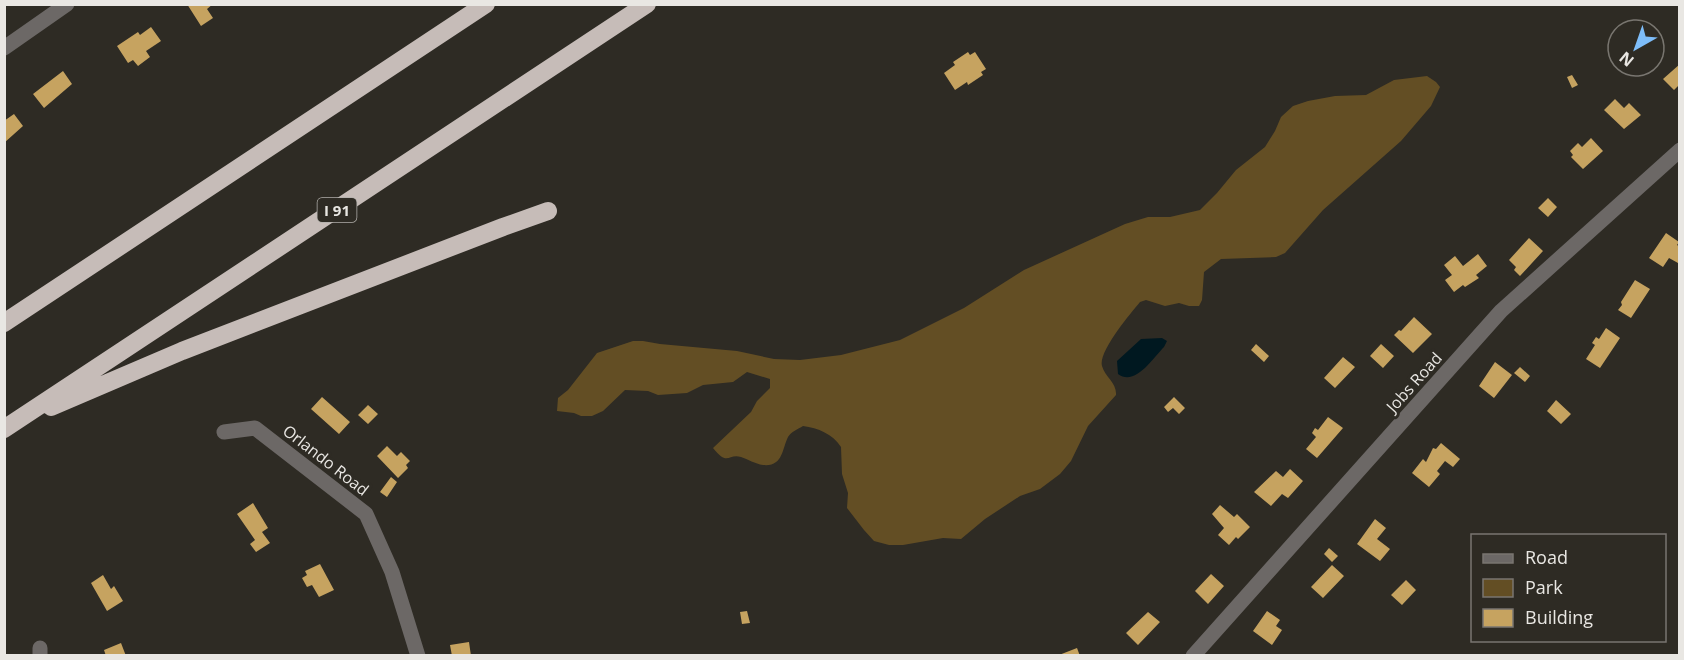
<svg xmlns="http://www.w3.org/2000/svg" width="1684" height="660" font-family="'Open Sans',sans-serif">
<rect width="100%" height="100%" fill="#2e2b24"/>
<path fill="#634e24" d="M1427 76 1436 82 1440 87 1431 106 1401 141 1323 210 1285 253 1276 257 1221 259 1204 272 1202 300 1199 306H1189L1179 303 1165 306 1146 300 1140 302C1130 314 1098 352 1102 366 1105 377 1117 383 1116 395L1088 426 1071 461 1060 474 1040 489 1020 496 985 519 961 539 943 538 903 545H889L874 541 864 530 847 508 848 493 842 474 841 447C833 434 818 428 803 426 798 429 791 432 788 437 782 449 783 467 763 465 755 464 748 459 741 457 728 453 728 467 713 448L751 412 757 401 770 388V379L747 372 733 382 703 385 687 393 658 395 648 391 625 390 603 411 592 416H581L574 413 557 411 558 398 568 390 597 353 633 341H643L660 344 737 351 774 359 800 360 841 355 900 340 964 308 1024 270 1125 224 1148 217H1170L1200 210 1217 193 1236 170 1265 147 1275 131 1281 117 1293 106 1308 101 1335 96 1366 95 1394 80Z"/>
<path fill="#001820" d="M1162 338 1167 341 1164 347C1153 358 1135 387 1118 374L1117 361 1141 339Z"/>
<path fill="#c6a360" d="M187 4H213L207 9 213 18 201 26Z
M151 27 161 41 146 51 150 57 138 66 133 60 128 63 117 46 138 32 140 35Z
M968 52 970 55 975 52 986 69 981 72 983 75 968 85 967 82 955 90 944 73 955 65 953 62Z
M1680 64V84L1674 90 1663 79Z
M63 71 72 84 44 108 33 94Z
M1572 75 1578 85 1572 88 1567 77Z
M1615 99 1624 108 1629 103 1641 115 1624 129 1604 110Z
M14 114 23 126 4 143V121Z
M1591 138 1603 151 1583 169 1571 157 1573 155 1570 151 1578 143 1582 147Z
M1548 198 1557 207 1548 217 1538 208Z
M1666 233 1679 242 1677 245 1680 247V261L1678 263 1669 258 1663 267 1649 258Z
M1529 238 1543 251 1520 276 1514 270 1516 267 1509 260Z
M1478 254 1487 266 1476 275 1479 278 1465 287 1463 285 1454 292 1445 280 1452 275 1444 265 1455 256 1463 266Z
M1635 280 1650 289 1631 318 1618 310 1622 305 1621 302Z
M1414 317 1432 334 1413 353 1394 335 1399 330 1401 331Z
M1606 328 1620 338 1600 368 1586 359 1595 345 1592 343 1596 337 1599 339Z
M1256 344 1269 356 1264 362 1251 350Z
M1381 344 1394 356 1383 368 1370 356Z
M1343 357 1355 367 1335 388 1324 378Z
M1495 362 1512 375 1494 398 1479 386Z
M1520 367 1530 376 1525 382 1514 373Z
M322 397 350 422 339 434 311 409Z
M1174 397 1185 408 1179 414 1173 408 1168 412 1164 407Z
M1556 400 1571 414 1561 424 1547 411Z
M368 405 378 414 368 424 358 415Z
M1328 417 1343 428 1317 458 1306 449 1316 437 1312 433 1315 428 1318 430Z
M1441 443 1460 459 1453 467 1445 461 1437 471 1440 474 1429 487 1412 473 1423 459 1426 462 1433 448 1436 449Z
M387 446 397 456 401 452 410 461 406 465 408 468 398 478 377 456Z
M1290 469 1303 481 1288 498 1282 494 1271 506 1254 492 1276 471 1283 477Z
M391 477 397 482 387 497 380 492Z
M253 503 268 528 262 532 270 543 256 552 250 544 255 540 237 514Z
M1220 505 1234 517 1237 514 1250 527 1238 539 1236 537 1229 545 1218 535 1224 528 1212 514Z
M1375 519 1386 528 1377 539 1390 549 1380 561 1357 544Z
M1329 548 1338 556 1332 562 1324 554Z
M320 564 334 590 319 597 312 585 307 587 302 578 307 575 305 571Z
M1332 565 1344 576 1323 598 1311 587Z
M1211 574 1224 586 1208 604 1195 591Z
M103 575 111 589 114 586 123 601 107 611 91 583Z
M1406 580 1416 590 1402 605 1391 595Z
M747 611 750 623 742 624 740 612Z
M1267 611 1280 620 1276 626 1282 630 1272 645 1253 631Z
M1148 612 1160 622 1138 645 1126 633Z
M469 642 471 656H452L450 645Z
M121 643 126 656H106L104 650Z
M1077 648 1080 656H1059V655Z"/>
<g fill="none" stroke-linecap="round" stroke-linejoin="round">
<path stroke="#6c6866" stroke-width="15" d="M4 48 67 4
M224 432 255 428 366 514 392 572 418 656
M40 656V648
M1193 656 1501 311 1680 150"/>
<path stroke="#c6bcb8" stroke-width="18" d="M4 323 486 4
M51 407 182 351 503 227 548 211
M4 429 647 4"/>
</g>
<g text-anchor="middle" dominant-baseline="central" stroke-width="6" stroke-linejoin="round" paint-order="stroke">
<rect fill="#2e2b24" stroke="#b1afaa" stroke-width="1.5" x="317.5" y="198" width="39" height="24" rx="4.5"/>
<g font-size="15" font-weight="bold" fill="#e9e7e3">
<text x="337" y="210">I 91</text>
</g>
<g font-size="16" fill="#e9e7e3" stroke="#2e2b24">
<text transform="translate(1414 382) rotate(-48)">Jobs Road</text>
<text transform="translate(326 460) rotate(38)">Orlando Road</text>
</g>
</g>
<rect width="1684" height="660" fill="none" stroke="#e9e7e3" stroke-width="12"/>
<rect x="1471" y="534" width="195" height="108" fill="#2e2b24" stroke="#797670" stroke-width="1.5"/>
<rect x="1483" y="554" width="30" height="9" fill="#6c6866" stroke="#797670" stroke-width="1.5"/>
<text x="1525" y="564" font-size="18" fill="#e9e7e3">Road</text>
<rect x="1483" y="579" width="30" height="18" fill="#634e24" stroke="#797670" stroke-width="1.5"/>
<text x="1525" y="594" font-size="18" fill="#e9e7e3">Park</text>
<rect x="1483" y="609" width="30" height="18" fill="#c6a360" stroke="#797670" stroke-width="1.5"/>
<text x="1525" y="624" font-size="18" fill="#e9e7e3">Building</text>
<g transform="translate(1636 48) rotate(220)"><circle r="28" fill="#2e2b24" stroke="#797670" stroke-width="1.5"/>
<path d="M0-4.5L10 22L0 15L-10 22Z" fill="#7ebdf9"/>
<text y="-9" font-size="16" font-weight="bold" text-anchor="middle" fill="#e9e7e3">N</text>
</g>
</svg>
